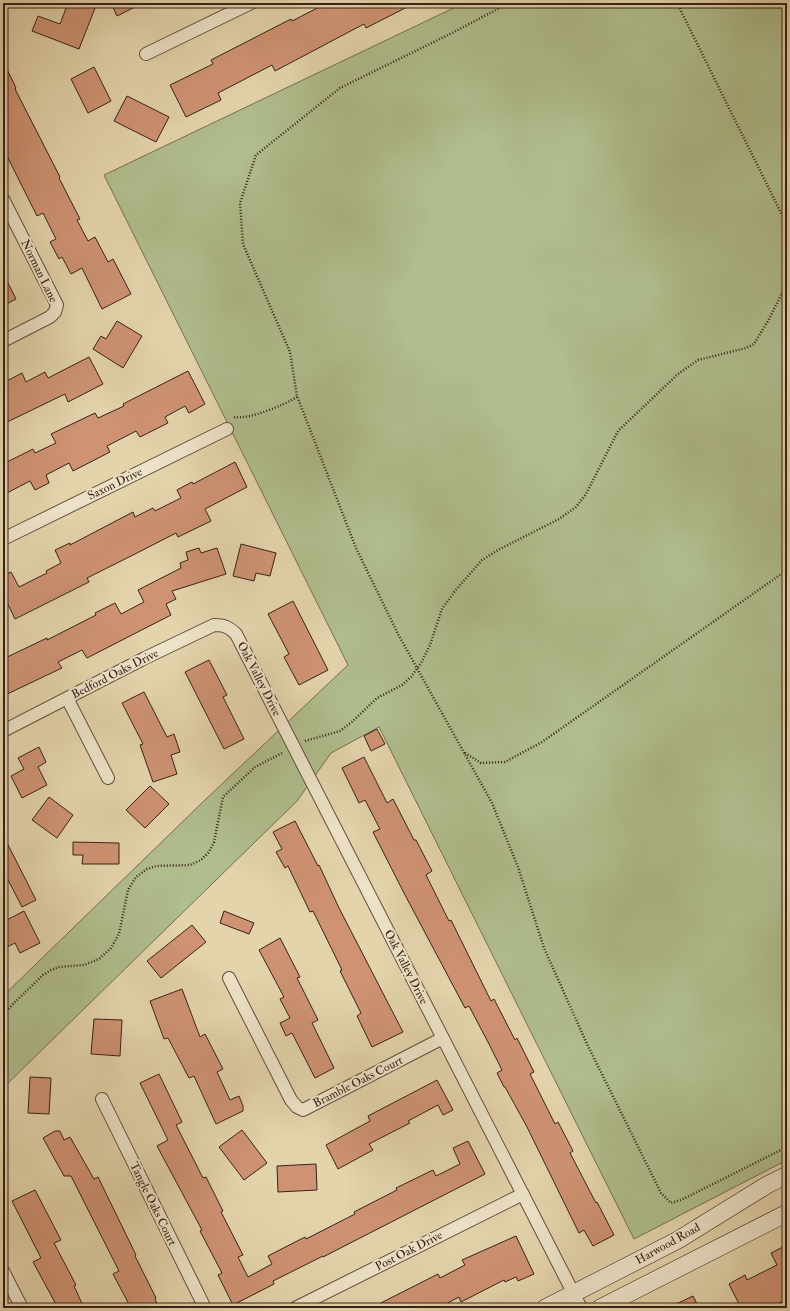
<svg xmlns="http://www.w3.org/2000/svg" width="790" height="1311" font-family="'IM FELL Double Pica',serif">
<rect width="100%" height="100%" fill="#e4d4ac"/>
<filter id="stains"><feTurbulence type="fractalNoise" baseFrequency=".005" numOctaves="4"/><feColorMatrix values="0 0 0 0 .2 0 0 0 0 .09 0 0 0 0 .02 0 0 0 .5 -.17"/></filter>
<radialGradient id="worn" r=".72"><stop offset=".6" stop-color="#630" stop-opacity="0"/><stop offset="1" stop-color="#630" stop-opacity=".3"/></radialGradient>
<path fill="#b0bd8d" stroke="#746f52" d="M464 3H787V1160L634 1239 379 727 331 753 297 801 3 1088V996L206 799 348 665 104 175Z"/>
<path fill="#cf9374" stroke="#372118" d="M68 3H83L95 8 79 49 32 31 38 16 60 24Z
M111 3H143L117 16Z
M327 3H415L366 28 364 24 275 71 272 65 218 93 221 100 186 117 170 85 213 64 211 60 291 19 292 21Z
M3 61 16 88 15 89 60 177 59 178 80 219 77 220 88 241 95 237 108 262 113 259 131 294 102 309 82 268 71 274 62 257 59 259 50 242 56 239 43 213 37 216 3 148Z
M94 67 111 101 88 113 71 79Z
M127 96 169 117 156 142 114 121Z
M3 273 16 299 3 306Z
M117 321 142 336 123 368 93 349 101 336 106 339Z
M89 357 103 384 68 402 65 394 3 424V383L22 373 26 382 45 372 48 378Z
M188 371 205 404 189 413 185 406 165 417 168 423 140 437 136 431 107 446 110 452 73 471 69 463 46 475 49 483 35 490 30 481 3 495V464L33 449 35 453 56 443 51 434 95 413 98 418 124 406 123 404Z
M235 462 247 487 205 509 211 521 178 537 176 533 135 554 87 578 89 582 15 619 3 594V576L11 572 19 587 47 573 46 571 61 563 55 550 70 543V545L133 512 135 517 153 508 155 511 181 498 177 490 192 482 193 484Z
M241 544 276 553 270 576 256 573 254 581 233 576Z
M199 548 201 553 217 548 226 574 172 591 176 599 166 604 171 615 87 658 82 650 58 662 62 668 3 696V659L47 638V640L96 615 95 613 115 603 121 614 144 602 138 590 181 568 180 563 188 560 186 552Z
M293 601 328 670 299 685 284 657 289 654 268 614Z
M209 660 227 695 223 697 244 739 224 749 185 672Z
M144 692 167 737 174 734 180 752 171 755 177 774 153 782 140 745 143 744 122 703Z
M377 729 385 744 371 751 364 736Z
M39 747 46 762 38 767 47 785 22 798 11 776 24 769 18 758Z
M364 757 387 803 393 799 414 840H416L432 871 426 875 449 921 451 920 491 1001 494 999 515 1040 517 1038 534 1072 530 1074 555 1124 558 1122 573 1151 570 1153 596 1203 597 1202 614 1235 593 1246 584 1230 579 1233 527 1127 505 1087H504L497 1073 502 1070 489 1044 469 1006 465 1008 404 893 373 832 380 829 365 800 359 803 342 768Z
M150 786 169 804 145 828 126 810Z
M49 797 73 815 57 838 32 820Z
M295 821 318 866 319 865 339 908 403 1032 372 1047 357 1016 361 1013 340 971 342 970 313 911 310 912 288 866 285 868 276 852 282 849 273 832Z
M3 835 36 900 22 907 3 870Z
M73 842 119 843V864H82L83 855H73Z
M24 911 40 943 20 953 15 943 3 949V922Z
M224 911 254 923 249 934 220 923Z
M192 925 206 942 161 978 147 961Z
M280 938 300 977 297 978 318 1020 312 1023 334 1068 315 1078 292 1033 286 1036 280 1023 290 1018 280 999 284 997 259 950Z
M182 989 200 1037 205 1034 223 1069 217 1072 230 1100 239 1096 243 1106V1111L216 1124 194 1076 189 1078 168 1038 164 1039 150 1001Z
M94 1019 122 1020 120 1056 91 1054Z
M159 1074 182 1122 176 1125 203 1178 206 1177 223 1211 221 1212 243 1255 238 1257 248 1277 272 1264 268 1256 305 1237 306 1239 355 1214 354 1212 397 1190 396 1188 433 1170 436 1176 460 1164 453 1148 468 1141 485 1174 323 1257V1256L273 1281 274 1284 233 1305 218 1275 222 1273 200 1231 202 1230 157 1146 168 1140 140 1083Z
M30 1077 51 1078 49 1114 28 1113Z
M437 1080 453 1110 443 1115 438 1105 408 1121 410 1123 369 1144 373 1150 338 1169 326 1145 370 1121 368 1116Z
M242 1130 267 1163 244 1180 219 1147Z
M55 1131H60L64 1140 70 1137 94 1179 98 1177 136 1255 135 1256 156 1298 155 1299 159 1308H131L113 1274 119 1271 71 1176H64L43 1138Z
M316 1164 317 1190 278 1192 277 1166Z
M35 1190 61 1240 54 1243 76 1285 74 1286 84 1308H58L33 1262 41 1258 12 1201Z
M516 1236 534 1274 518 1281 516 1277 505 1282 504 1280 461 1302 459 1297 438 1308H371L438 1274 440 1278 465 1265 462 1260Z
M787 1245V1299L769 1308H741L729 1284 745 1275 747 1280 777 1265 771 1253Z
M693 1296 699 1308H668Z"/>
<g fill="none" stroke-linecap="round" stroke-linejoin="round">
<defs>
<path id="street" d="M146 54 251 3
M3 199 57 305 55 312 50 317 3 341
M3 539 227 429
M67 698 108 778
M3 731 145 658 214 625C224 625 229 627 236 634L581 1308
M229 978 291 1100 297 1107 303 1110 443 1038
M102 1099 205 1308
M3 1271 22 1308
M295 1308 523 1194"/>
<path id="secondary" d="M545 1308 678 1240 767 1185 787 1175
M600 1308 787 1213"/>
</defs>
<use href="#street" stroke="#624e3d" stroke-width="14"/>
<use href="#secondary" stroke="#372118" stroke-width="18"/>
<path stroke="#372118" stroke-width="2.5" stroke-dasharray="1 2" stroke-linecap="butt" d="M509 3 452 33 340 88 256 155 240 203 243 244 290 352 297 396 356 548 398 634 492 803 518 867 544 948 587 1044 661 1193 671 1203 681 1200 787 1147
M677 3 787 225
M234 417C249 420 284 405 297 397
M305 741 340 731 353 721 377 698 402 685 411 677 421 663 430 645 442 609 455 591 482 560 498 550 559 519 576 507 586 494 618 431 678 374 698 360 746 348 754 344 768 321 787 283
M465 753 481 763 505 762 542 742 787 570
M3 1016 12 1005 43 975 51 970 59 967 84 965 99 959 111 948 119 934 128 890 136 877 147 869 156 866 190 865 201 860 209 852 214 842 223 797 255 767 282 753"/>
<use href="#street" stroke="#ede3c9" stroke-width="12"/>
<use href="#secondary" stroke="#ede3c9" stroke-width="17"/>
</g>
<g text-anchor="middle" dominant-baseline="central" stroke-width="4" stroke-linejoin="round" paint-order="stroke">
<g font-size="12" fill="#372118" stroke="#ede3c9">
<text transform="translate(39 271) rotate(64)">Norman Lane</text>
<text transform="translate(115 484) rotate(-26)">Saxon Drive</text>
<text transform="translate(115 674) rotate(-27)">Bedford Oaks Drive</text>
<text transform="translate(259 679) rotate(63)">Oak Valley Drive</text>
<text transform="translate(406 967) rotate(63)">Oak Valley Drive</text>
<text transform="translate(358 1082) rotate(-27)">Bramble Oaks Court</text>
<text transform="translate(153 1204) rotate(64)">Tangle Oaks Court</text>
<text transform="translate(668 1244) rotate(-29)">Harwood Road</text>
<text transform="translate(409 1251) rotate(-27)">Post Oak Drive</text>
</g>
</g>
<rect width="790" height="1311" fill="none" stroke="#e4d4ac" stroke-width="16"/>
<rect x="4" y="4" width="782" height="1303" fill="none" stroke="#372118" stroke-width="2"/>
<rect x="8" y="8" width="774" height="1295" fill="none" stroke="#372118"/>
<rect width="100%" height="100%" filter="url(#stains)"/>
<rect width="100%" height="100%" fill="url(#worn)"/>
</svg>
